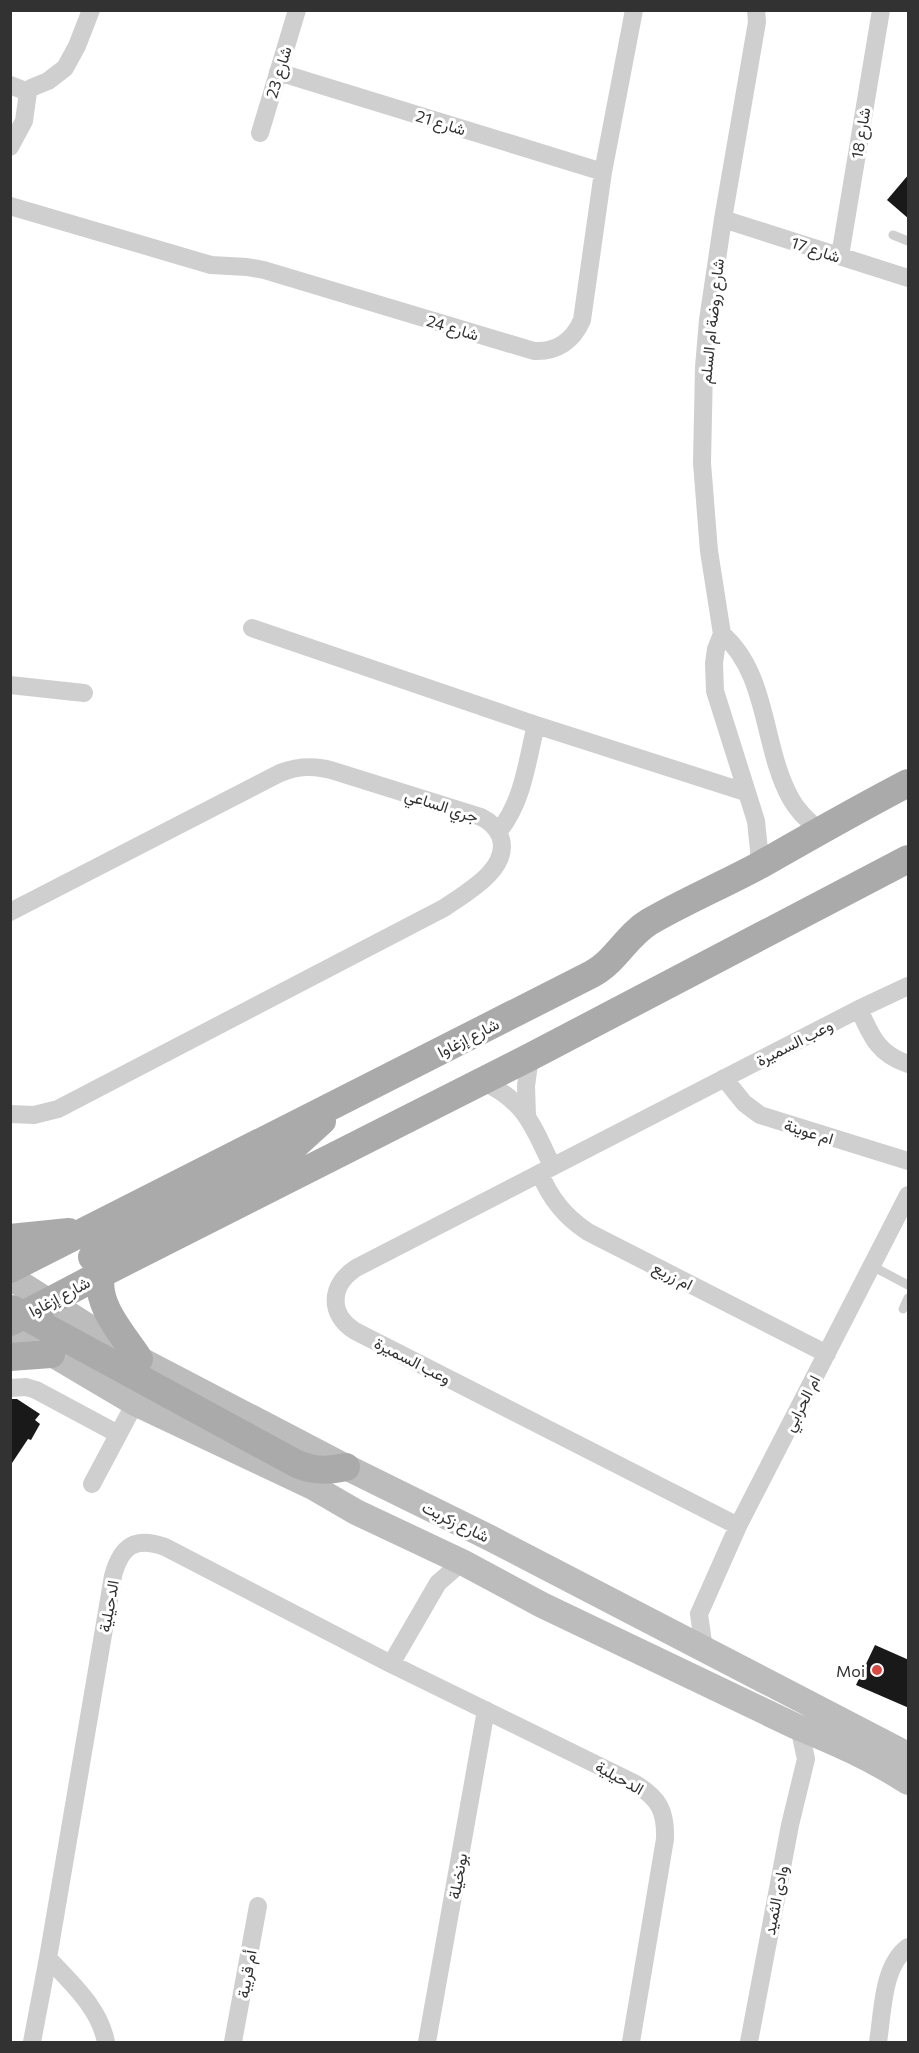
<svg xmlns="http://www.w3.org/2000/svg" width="919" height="2053" font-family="Commissioner,Vazirmatn,sans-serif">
<rect width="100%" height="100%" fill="#fff"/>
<path fill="#191919" d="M909 174V219L887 200Z
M10 1399H17L40 1414 35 1420 40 1424 31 1440 28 1439 10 1466Z
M875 1645 909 1660V1708L856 1685Z"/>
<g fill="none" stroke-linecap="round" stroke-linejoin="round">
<path stroke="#cfcfcf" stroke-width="9" d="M893 235 908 241
M872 1266 908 1285
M903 1309 908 1298"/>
<path stroke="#cfcfcf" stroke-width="18" d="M756 10 757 22 723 219 708 320 704 367 702 463 709 551 722 634 716 649 714 663 715 691 756 821 759 850V865
M278 72 603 172
M10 85 28 92
M260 133 297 10
M10 147 24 121 28 92 31 88 48 81 65 68 77 46 91 10
M10 206 211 265 247 267 264 270 534 351C557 352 573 341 582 320L603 172 634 10
M723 219 908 278
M840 256 881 10
M252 628 536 725 745 792
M722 634C769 674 762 748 791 799 798 812 808 821 819 830
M10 685 84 693
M498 832C523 803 527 761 536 725
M10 912 280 773C298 766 314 765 334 771L481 817C489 821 496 826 500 836 512 868 466 893 444 908L58 1109 34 1115 10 1114
M859 1009C871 1036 878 1054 908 1064
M724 1078 744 1103 760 1115 908 1161
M481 1081C525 1100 533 1126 552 1166
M527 1115 526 1086 530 1057
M540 1173C550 1199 565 1217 588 1232L827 1354
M10 1388 26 1387 36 1390 118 1434
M92 1484 135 1403
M738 1526 355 1331C328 1314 330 1285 356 1268L859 1009 908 986
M704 1649 699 1614 738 1526 908 1195
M391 1664 438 1583 462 1562
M48 1958 113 1576C121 1546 135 1536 165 1547L391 1664 634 1783C659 1798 666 1811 665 1839L631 2042
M32 2042 48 1958C71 1983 99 2007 106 2042
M233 2042 258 1906
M427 2042 486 1710
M749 2042 790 1825 806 1759 801 1736 795 1726
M878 2042C883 2012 882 1966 908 1947"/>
<path stroke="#bcbcbc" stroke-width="26" d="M10 1277 139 1359 346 1467 488 1537 908 1755
M10 1329 135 1403 313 1487 356 1512 462 1562 542 1605 795 1726C834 1742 873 1759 908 1782"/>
<path stroke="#aaa" stroke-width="28" d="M10 1238 69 1232
M92 1257 289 1151 322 1121
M10 1269 592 974C616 961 626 936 649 922 685 901 723 885 760 865 809 837 858 809 908 783
M101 1274C95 1306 123 1334 139 1359
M12 1309 297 1464C314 1471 328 1471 346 1467
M10 1322 101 1274 530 1057 908 859
M10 1357 51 1354"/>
</g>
<circle fill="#db4741" stroke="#fff" stroke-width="2" cx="877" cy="1670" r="6"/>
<g text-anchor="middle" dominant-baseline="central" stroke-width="6" stroke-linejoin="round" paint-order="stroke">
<g font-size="16" fill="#323232" stroke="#fff">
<text transform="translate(278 72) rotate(-73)">شارع 23</text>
<text transform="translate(441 122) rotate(17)">شارع 21</text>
<text transform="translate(860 133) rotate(-81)">شارع 18</text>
<text transform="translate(816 249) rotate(18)">شارع 17</text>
<text transform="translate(711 321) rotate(-84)">شارع روضة ام السلم</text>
<text transform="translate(453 327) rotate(17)">شارع 24</text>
<text transform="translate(442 805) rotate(18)">جري الساعي</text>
<text transform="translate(468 1037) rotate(-27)">شارع إزغاوا</text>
<text transform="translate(794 1042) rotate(-27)">وعب السميرة</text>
<text transform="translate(809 1131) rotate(17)">ام عوينة</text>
<text transform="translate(673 1275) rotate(27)">ام زريع</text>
<text transform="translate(59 1296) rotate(-28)">شارع إزغاوا</text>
<text transform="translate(413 1360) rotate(27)">وعب السميرة</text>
<text transform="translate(801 1403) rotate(-63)">ام الحرابي</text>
<text transform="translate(456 1521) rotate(26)">شارع زكريت</text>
<text transform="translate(108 1606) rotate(-80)">الدحيلية</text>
<text transform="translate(620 1777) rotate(29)">الدحيلية</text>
<text transform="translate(457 1876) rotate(-80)">بونخيلة</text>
<text transform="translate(775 1900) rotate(-79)">وادى الثميد</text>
<text transform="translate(246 1974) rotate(-80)">أم قريبة</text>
</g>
<g font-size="16" fill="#323232" stroke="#fff" text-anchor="end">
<text x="865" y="1670">Moi</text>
</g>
</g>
<rect width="919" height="2053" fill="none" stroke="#323232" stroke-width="24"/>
</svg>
